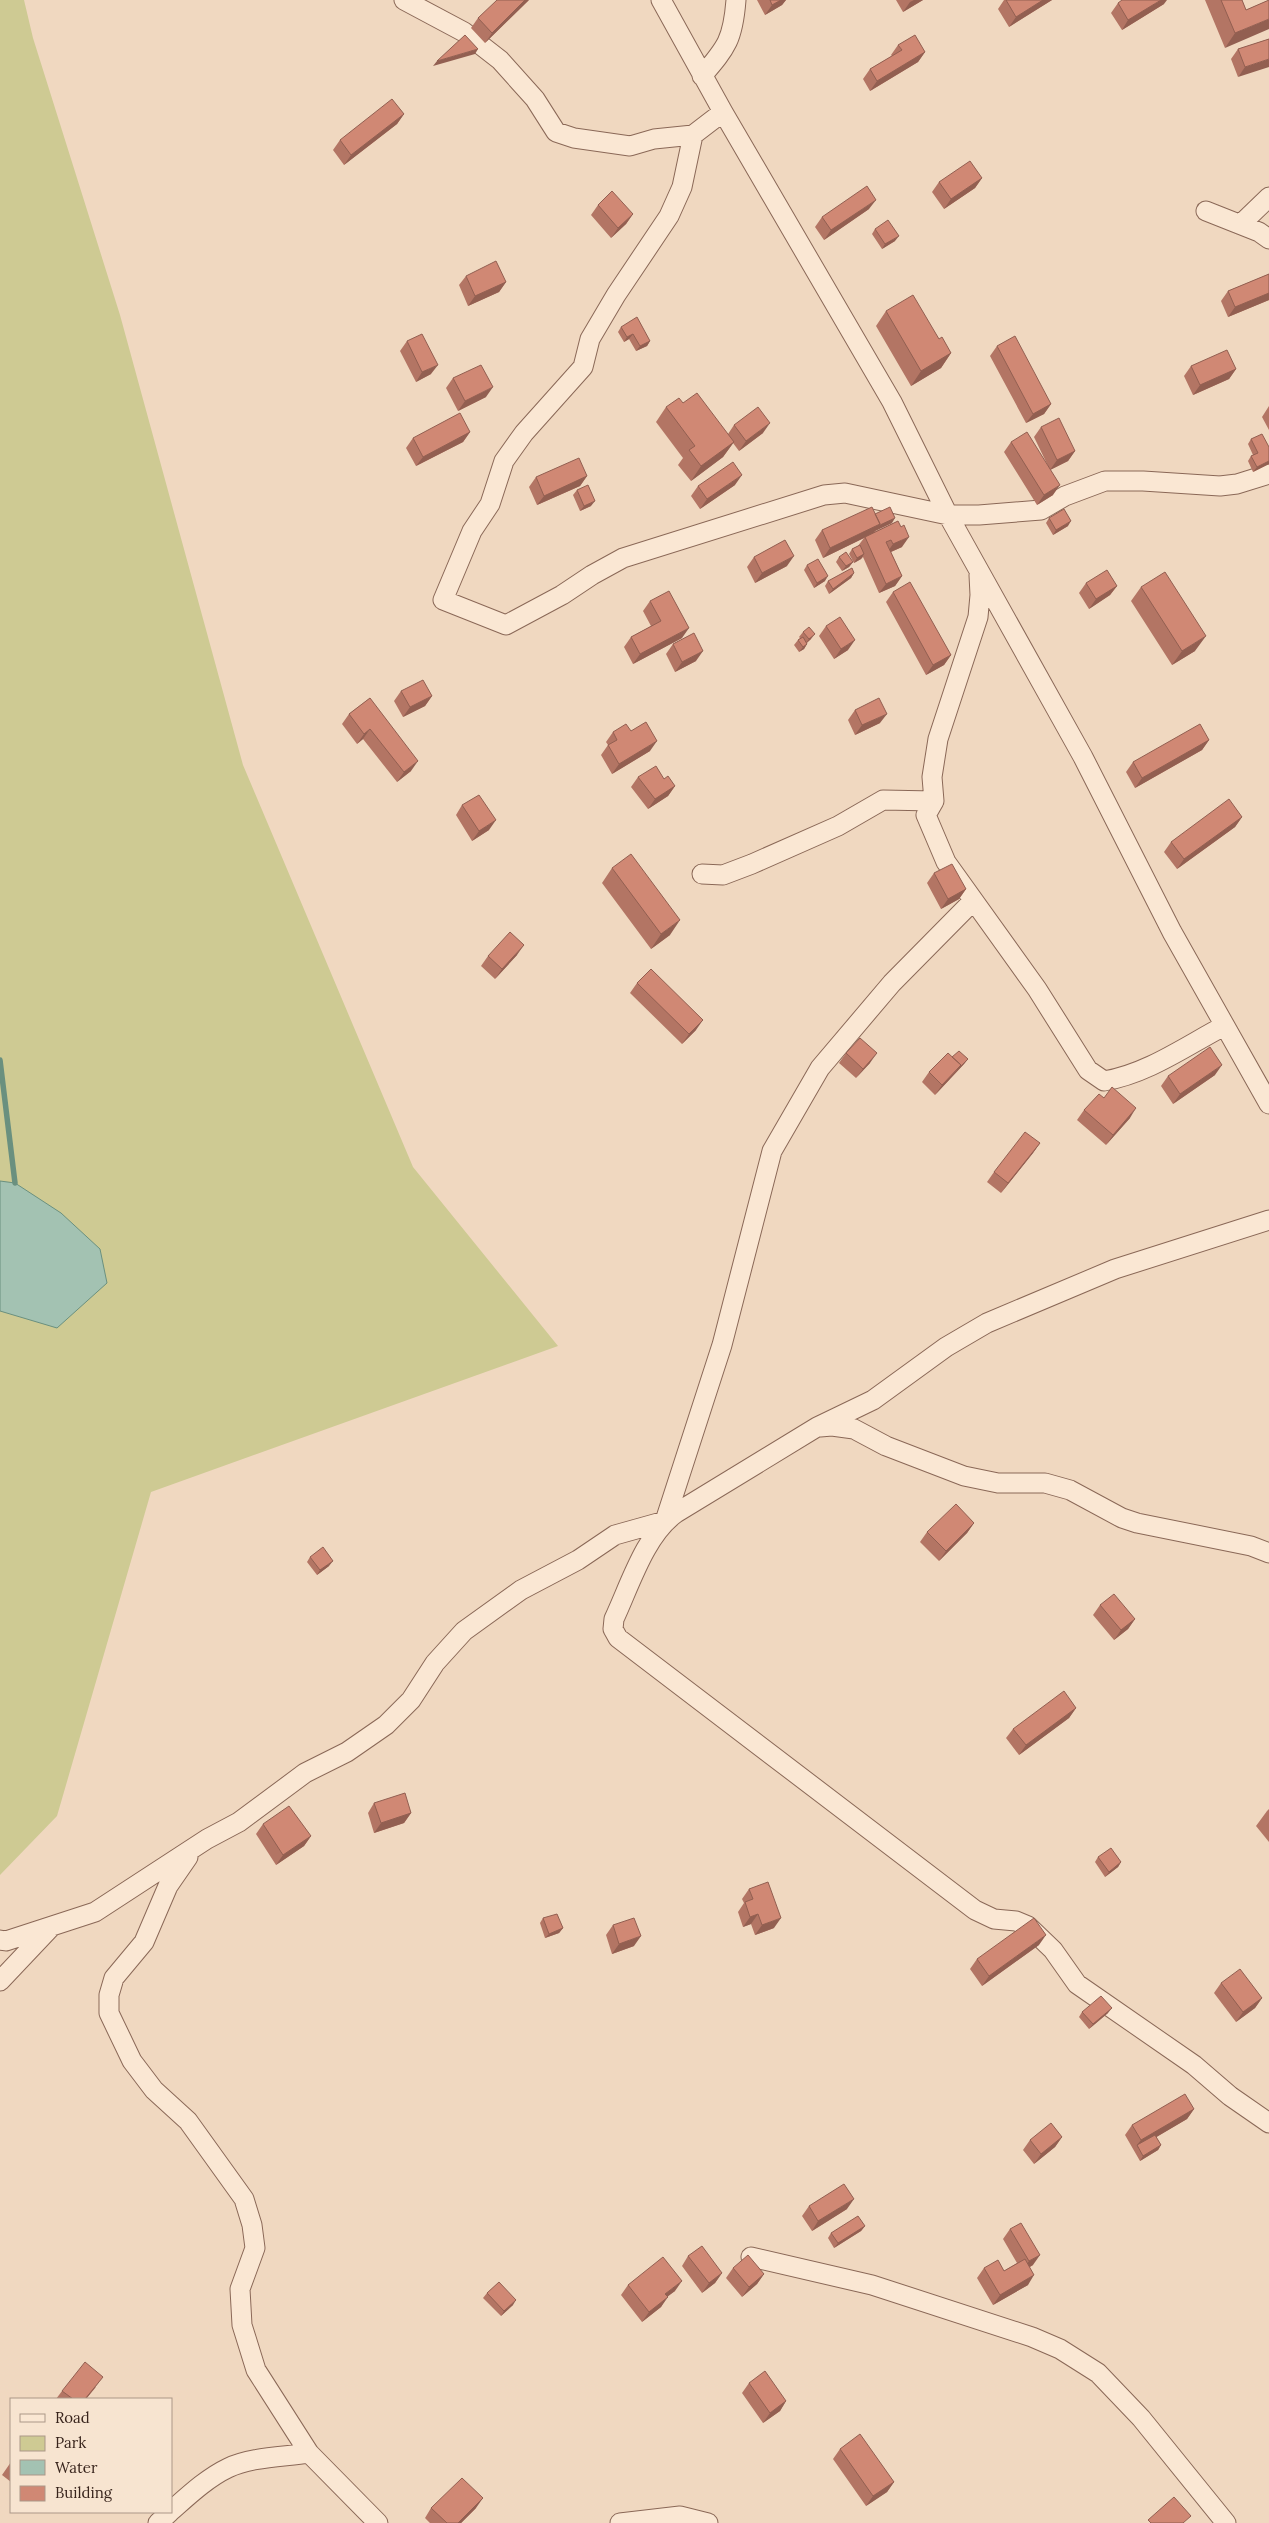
<svg xmlns="http://www.w3.org/2000/svg" width="1269" height="2523" font-family="Lora,serif">
<rect width="100%" height="100%" fill="#f0d8c0"/>
<path fill="#ceca93" d="M0 0H24L33 38 120 315 243 765 413 1167 558 1346 151 1492 57 1816 0 1875Z"/>
<path fill="#a3c2b2" stroke="#6a907f" d="M0 1181 15 1183 61 1213 100 1249 107 1283 57 1328 0 1311Z"/>
<g fill="none" stroke-linecap="round" stroke-linejoin="round">
<path stroke="#6a907f" stroke-width="5.5" d="M0 1060 15 1183"/>
<defs>
<path id="minor" d="M404 0 464 32 500 60 535 99 556 132 574 138 630 146 654 139 693 135 723 112
M661 0 723 112 892 402 948 515 1083 757 1172 932 1269 1104
M702 76C727 47 733 39 736 0
M693 135 682 187 669 216 616 295 590 339 583 367 524 433 504 461 490 504 472 531 443 600 506 625 562 595 592 575 623 558 824 495 845 493 948 515H979L1041 510 1065 496 1105 481H1143L1220 486 1237 484 1269 474
M1206 211 1259 232 1269 239
M1241 224 1269 197
M979 575 980 595 978 617 938 739 932 777 934 801 926 815 946 862 1037 989 1088 1070 1104 1081C1147 1074 1186 1046 1224 1026
M702 874 723 875 752 864 838 826 883 800 934 801
M1269 1220 1115 1269 987 1323 946 1347 873 1400 817 1427 676 1513C645 1535 630 1585 614 1619L613 1629 618 1638 975 1910 994 1919 1016 1921 1028 1926 1053 1950 1077 1984 1194 2065 1230 2096 1269 2123
M820 1427 832 1426 854 1429 886 1446 964 1476 998 1483H1045L1070 1490 1122 1518 1137 1523 1251 1546 1269 1553
M665 1521 722 1345 772 1151 820 1068 892 983 973 901
M188 1857 168 1886 144 1942 114 1978 109 1995V2013L132 2061 154 2090 188 2121 244 2199 252 2225 255 2248 240 2289 242 2325 256 2370 309 2453
M0 1940 6 1941 95 1912 207 1839 239 1822 305 1773 347 1752 386 1725 411 1700 435 1663 464 1631 521 1590 578 1560 615 1535 665 1521
M0 1981 52 1926
M751 2257 872 2285 1032 2337 1060 2349 1098 2373 1141 2418 1226 2523
M171 2511C188 2496 207 2478 228 2468 251 2457 283 2457 309 2453L378 2523
M158 2523 170 2512
M620 2523 680 2516 708 2523"/>
</defs>
<use href="#minor" stroke="#8a6857" stroke-width="21"/>
<use href="#minor" stroke="#fae7d3" stroke-width="19"/>
</g>
<path fill="#b37564" d="M529 0 485 43 471 28 478 18Z
M757 0H786L782 5 765 15Z
M896 0H923L903 12Z
M1004 0H1052L1009 27 998 9Z
M1205 0H1242L1246 10 1269 0 1225 48Z
M1118 3 1164 4 1122 30 1111 13Z
M1269 39 1238 77 1231 59 1238 49Z
M898 45 925 52 918 62 870 91 863 79 870 69 892 56 891 55Z
M404 114 397 124 344 165 333 150 340 140Z
M982 178 975 188 944 209 932 192 939 182Z
M598 205 633 214 626 224 611 238 591 215Z
M869 209 824 240 815 227 822 217Z
M875 229 895 241 882 249 872 234Z
M1269 274V300L1228 317 1221 301 1228 291Z
M466 276 506 282 499 292 468 306 459 285Z
M886 311 939 339 951 353 941 368 911 386 876 326Z
M621 327 650 341 647 346 636 351 629 339 624 342 618 332Z
M407 341 431 374 416 382 400 351Z
M997 346 1051 404 1044 414 1026 423 990 356Z
M1191 366 1236 369 1229 379 1193 395 1184 376Z
M453 378 486 397 458 411 446 388Z
M1269 406V430L1262 417Z
M666 407 728 434 734 425 763 433 739 451 733 443 723 457 691 481 678 465 683 458 656 422Z
M1041 427 1075 451 1068 461 1050 470 1053 495 1037 505 1004 452 1011 442 1048 466 1034 437Z
M470 432 463 442 416 466 406 448 413 438Z
M1251 439 1269 447V464L1253 472 1248 461 1251 456 1253 455 1248 444Z
M587 476 580 486 537 505 529 487 536 477Z
M735 485 700 509 691 496 698 486Z
M577 490 591 506 580 511 573 495Z
M875 514 892 523 875 531 874 532 898 521 902 547 891 552 902 576 895 586 879 593 863 557 861 559 854 563 849 554 852 549 858 546 864 538 823 558 815 540 822 530Z
M1049 518 1068 526 1053 535 1046 523Z
M754 557 787 566 755 583 747 567Z
M839 557 853 562 849 567 842 571 836 562Z
M807 565 825 581 814 588 804 570Z
M854 573 851 578 829 594 825 586 828 581Z
M1086 583 1117 586 1110 595 1089 609 1079 593Z
M1141 587 1195 651 1172 665 1131 601Z
M893 592 951 655 944 665 926 675 886 602Z
M650 601 682 638 633 664 624 647 631 637 651 626 643 611Z
M826 626 848 650 834 659 819 636Z
M803 632 811 639 807 643V644L804 649 799 652 794 645 798 640 800 638 799 637Z
M673 644 696 661 675 672 666 654Z
M401 691 432 696 425 706 403 717 394 701Z
M370 698 411 771 397 782 363 739 357 744 342 724 349 714Z
M855 710 880 723 855 735 848 720Z
M631 731 650 751 612 774 601 755 608 745 606 742 613 732Z
M1209 740 1202 750 1135 788 1126 772 1133 762Z
M638 777 664 779 675 786 668 796 648 809 631 787Z
M462 805 489 830 472 841 456 815Z
M1242 817 1235 827 1177 869 1164 852 1171 842Z
M612 868 670 935 651 949 602 883Z
M934 873 966 889 959 899 941 909 927 883Z
M517 955 495 979 481 966 488 956Z
M637 983 696 1030 682 1044 630 993Z
M846 1053 870 1063 856 1078 839 1063Z
M952 1057 968 1059 964 1064 935 1095 922 1082 929 1072Z
M1215 1075 1173 1104 1161 1086 1168 1076Z
M1104 1098 1130 1118 1106 1145 1077 1120 1084 1110Z
M1040 1143 1033 1153 1001 1193 987 1182 994 1172Z
M974 1523 967 1533 939 1561 920 1542 927 1532Z
M310 1557 329 1566 317 1575 307 1562Z
M1100 1605 1135 1619 1128 1629 1114 1640 1093 1615Z
M1076 1708 1069 1718 1019 1755 1006 1738 1013 1729Z
M374 1803 411 1813 404 1823 374 1833 368 1813Z
M1269 1809V1842L1256 1826 1267 1811Z
M263 1824 311 1836 304 1846 276 1865 256 1834Z
M1098 1857 1121 1862 1118 1867 1105 1877 1095 1862Z
M749 1889 774 1928 755 1935 751 1924 743 1927 738 1912 744 1903 742 1899Z
M543 1918 563 1928 559 1933 545 1938 540 1923Z
M613 1925 634 1946 612 1954 606 1935Z
M1039 1945 982 1986 970 1969 977 1959Z
M1221 1983 1262 1998 1255 2008 1236 2022 1214 1993Z
M1082 2012 1108 2013 1089 2029 1079 2017Z
M1194 2109 1187 2119 1156 2137 1161 2145 1158 2150 1140 2161 1125 2135 1132 2125Z
M1062 2137 1055 2147 1034 2164 1023 2150 1030 2140Z
M809 2206 847 2209 812 2231 802 2216Z
M865 2226 861 2231 834 2248 828 2238 831 2233Z
M1010 2229 1033 2265 1030 2267 1028 2285 993 2305 977 2278 984 2268 1004 2271 1017 2263 1003 2239Z
M688 2256 722 2273 715 2283 702 2293 682 2266Z
M733 2268 764 2274 757 2284 742 2297 726 2278Z
M628 2285 675 2291 667 2296 661 2307 642 2322 621 2295Z
M487 2293 513 2305 501 2316 483 2298Z
M749 2383 786 2401 780 2411 763 2423 742 2393Z
M96 2387 86 2399H56L62 2391Z
M840 2449 894 2482 887 2492 866 2506 833 2459Z
M11 2462V2482L2 2475Z
M431 2508H476L461 2523H430L425 2518Z"/>
<path fill="#925f51" d="M525 0H529L485 43 492 33Z
M781 0H786L782 5 765 15 772 5Z
M914 0H923L903 12 910 2Z
M1043 0H1052L1009 27 1016 17Z
M1161 0H1167L1164 4 1122 30 1128 20Z
M1269 19V29L1225 48 1235 33Z
M478 49 475 54 433 66 437 61Z
M925 52 918 62 870 91 877 81Z
M1269 59V67L1238 77 1245 67Z
M404 114 397 124 344 165 351 155Z
M982 178 975 188 944 209 951 199Z
M876 200 869 209 824 240 831 230Z
M633 214 626 224 611 238 618 228Z
M899 236 895 241 882 249 885 244Z
M506 282 499 292 468 306 475 296Z
M1269 293V300L1228 317 1235 307Z
M633 334 629 339 624 342 627 337Z
M650 341 647 346 636 351 640 346Z
M951 353 941 368 911 386 921 371Z
M438 365 431 374 416 382 422 372Z
M1236 369 1229 379 1193 395 1200 385Z
M493 387 486 397 458 411 465 401Z
M1051 404 1044 414 1026 423 1033 414Z
M770 423 763 433 739 451 746 441Z
M470 432 463 442 416 466 423 457Z
M734 442 723 457 691 481 701 466Z
M1075 451 1068 461 1050 470 1057 460Z
M1269 461V464L1253 472 1257 467Z
M742 475 735 485 700 509 707 499Z
M587 476 580 486 537 505 544 496Z
M1060 485 1053 495 1037 505 1044 495Z
M595 501 591 506 580 511 584 506Z
M895 518 892 523 875 531 873 534 865 537 864 538 823 558 830 548 880 524Z
M1071 521 1068 526 1053 535 1056 530Z
M909 537 902 547 886 554 893 544Z
M864 554 861 559 854 563 857 558Z
M794 556 787 566 755 583 762 573Z
M853 562 849 567 842 571 846 566Z
M854 573 851 578 829 594 833 589Z
M828 576 825 581 814 588 817 583Z
M902 576 895 586 879 593 886 584Z
M1117 586 1110 595 1089 609 1096 599Z
M689 628 682 638 633 664 640 654Z
M815 634 811 639 805 644 809 639Z
M1206 636 1195 651 1172 665 1182 651Z
M855 640 848 650 834 659 841 649Z
M807 644 804 649 799 652 803 647Z
M703 651 696 661 675 672 682 662Z
M951 655 944 665 926 675 933 665Z
M432 696 425 706 403 717 410 707Z
M887 714 880 723 855 735 862 725Z
M370 729 363 739 357 744 364 734Z
M1209 740 1202 750 1135 788 1142 778Z
M657 741 650 751 612 774 619 764Z
M418 761 411 771 397 782 404 772Z
M675 786 668 796 648 809 655 799Z
M1242 817 1235 827 1177 869 1184 859Z
M496 820 489 830 472 841 479 831Z
M966 889 959 899 941 909 948 899Z
M680 920 670 935 651 949 661 934Z
M524 945 517 955 495 979 502 969Z
M703 1020 696 1030 682 1044 689 1034Z
M877 1053 870 1063 856 1078 863 1069Z
M968 1059 964 1064 935 1095 942 1085Z
M1222 1065 1215 1075 1173 1104 1180 1094Z
M1136 1108 1130 1118 1106 1145 1113 1135Z
M1040 1143 1033 1153 1001 1193 1008 1183Z
M974 1523 967 1533 939 1561 946 1551Z
M333 1561 329 1566 317 1575 320 1570Z
M1135 1619 1128 1629 1114 1640 1121 1630Z
M1076 1708 1069 1718 1019 1755 1026 1745Z
M411 1813 404 1823 374 1833 381 1823Z
M311 1836 304 1846 276 1865 283 1855Z
M1121 1862 1118 1867 1105 1877 1109 1872Z
M758 1914 751 1924 743 1927 750 1917Z
M781 1918 774 1928 755 1935 762 1925Z
M563 1928 559 1933 545 1938 549 1934Z
M1046 1935 1039 1945 982 1986 989 1976Z
M641 1936 634 1946 612 1954 619 1944Z
M1262 1998 1255 2008 1236 2022 1243 2012Z
M1112 2008 1108 2013 1089 2029 1093 2024Z
M1194 2109 1187 2119 1138 2148 1137 2145 1141 2140Z
M1062 2137 1055 2147 1034 2164 1041 2154Z
M1161 2145 1158 2150 1140 2161 1143 2156Z
M854 2199 847 2209 812 2231 818 2221Z
M865 2226 861 2231 834 2248 838 2243Z
M1040 2255 1033 2265 1022 2271 1029 2261Z
M722 2273 715 2283 702 2293 709 2283Z
M764 2274 757 2284 742 2297 749 2287Z
M1034 2275 1028 2285 993 2305 1000 2295Z
M682 2281 675 2291 658 2304 665 2294Z
M668 2297 661 2307 642 2322 649 2312Z
M516 2300 513 2305 501 2316 504 2311Z
M103 2377 86 2399H85Z
M786 2401 780 2411 763 2423 770 2413Z
M894 2482 887 2492 866 2506 873 2496Z
M483 2498 476 2508 461 2523H458Z"/>
<path fill="#d08874" stroke="#925f51" d="M497 0H525L492 33 478 18Z
M770 0H781L772 5Z
M1006 0H1043L1016 17Z
M1122 0H1161L1128 20 1118 3Z
M1221 0H1242L1246 10 1269 0V19L1235 33Z
M465 35 478 49 437 61Z
M915 35 925 52 877 81 870 69 902 50 898 45Z
M1269 39V59L1245 67 1238 49Z
M392 99 404 114 351 155 340 140Z
M970 161 982 178 951 199 939 182Z
M867 186 876 200 831 230 822 217Z
M612 191 633 214 618 228 598 205Z
M888 220 899 236 885 244 875 229Z
M496 261 506 282 475 296 466 276Z
M1269 274V293L1235 307 1228 291Z
M913 295 939 339 942 337 951 353 921 371 886 311Z
M637 317 650 341 640 346 633 334 627 337 621 327Z
M422 334 438 365 422 372 407 341Z
M1015 336 1051 404 1033 414 997 346Z
M1227 350 1236 369 1200 385 1191 366Z
M481 365 493 387 465 401 453 378Z
M697 393 734 442 701 466 689 450 695 446 666 407 679 398 683 403Z
M758 407 770 423 746 441 734 425Z
M460 413 470 432 423 457 413 438Z
M1059 418 1075 451 1057 460 1041 427Z
M1027 432 1060 485 1044 495 1011 442Z
M1262 434 1269 447V461L1257 467 1251 456 1258 453 1251 439Z
M579 458 587 476 544 496 536 477Z
M733 462 742 475 707 499 698 486Z
M588 485 595 501 584 506 577 490Z
M872 507 880 524 830 548 822 530Z
M890 507 895 518 878 526 880 524 875 514Z
M1064 509 1071 521 1056 530 1049 518Z
M898 521 901 527 904 525 909 537 893 544 891 540 886 542 902 576 886 584 865 537Z
M785 540 794 556 762 573 754 557Z
M860 545 864 554 857 558 852 549Z
M846 552 853 562 846 566 839 557Z
M818 559 828 576 817 583 807 565Z
M852 568 854 573 833 589 828 581Z
M1107 570 1117 586 1096 599 1086 583Z
M1165 572 1206 636 1182 651 1141 587Z
M910 582 951 655 933 665 893 592Z
M669 591 689 628 640 654 631 637 661 621 650 601Z
M840 617 855 640 841 649 826 626Z
M809 627 815 634 809 639 803 632Z
M694 633 703 651 682 662 673 644Z
M803 637 807 644 803 647 798 640Z
M423 680 432 696 410 707 401 691Z
M370 698 418 761 404 772 370 729 364 734 349 714Z
M879 698 887 714 862 725 855 710Z
M646 722 657 741 619 764 608 745 617 740 613 732 626 724 631 731Z
M1200 724 1209 740 1142 778 1133 762Z
M656 766 664 779 668 776 675 786 655 799 638 777Z
M479 795 496 820 479 831 462 805Z
M1229 799 1242 817 1184 859 1171 842Z
M631 854 680 920 661 934 612 868Z
M952 864 966 889 948 899 934 873Z
M510 932 524 945 502 969 488 956Z
M651 969 703 1020 689 1034 637 983Z
M860 1038 877 1053 863 1069 846 1053Z
M1210 1047 1222 1065 1180 1094 1168 1076Z
M959 1051 968 1059 957 1070 961 1065 952 1057Z
M948 1053 961 1065 942 1085 929 1072Z
M1112 1087 1136 1108 1113 1135 1084 1110 1099 1094 1104 1098Z
M1025 1132 1040 1143 1008 1183 994 1172Z
M956 1504 974 1523 946 1551 927 1532Z
M323 1547 333 1561 320 1570 310 1557Z
M1114 1594 1135 1619 1121 1630 1100 1605Z
M1064 1691 1076 1708 1026 1745 1013 1729Z
M405 1793 411 1813 381 1823 374 1803Z
M289 1806 311 1836 283 1855 263 1824Z
M1111 1848 1121 1862 1109 1872 1098 1857Z
M768 1882 781 1918 762 1925 758 1914 750 1917 745 1902 753 1899 749 1889Z
M557 1914 563 1928 549 1934 543 1918Z
M634 1918 641 1936 619 1944 613 1925Z
M1034 1918 1046 1935 989 1976 977 1959Z
M1240 1969 1262 1998 1243 2012 1221 1983Z
M1101 1996 1112 2008 1093 2024 1082 2012Z
M1185 2094 1194 2109 1141 2140 1132 2125Z
M1051 2123 1062 2137 1041 2154 1030 2140Z
M1155 2135 1161 2145 1143 2156 1137 2145Z
M844 2184 854 2199 818 2221 809 2206Z
M858 2216 865 2226 838 2243 831 2233Z
M1021 2223 1040 2255 1029 2261 1010 2229Z
M702 2246 722 2273 709 2283 688 2256Z
M748 2255 764 2274 749 2287 733 2268Z
M663 2257 682 2281 665 2294 668 2297 649 2312 628 2285Z
M1025 2259 1034 2275 1000 2295 984 2268 998 2260 1004 2271Z
M499 2282 516 2300 504 2311 487 2293Z
M85 2362 103 2377 85 2399H73L62 2391Z
M765 2371 786 2401 770 2413 749 2383Z
M860 2434 894 2482 873 2496 840 2449Z
M462 2478 483 2498 458 2523H447L431 2508Z
M1174 2497 1191 2516 1183 2523H1151L1148 2520Z"/>
<rect x="10" y="2398" width="162" height="115" fill="#f7e4d0" stroke="#ab9788"/>
<rect x="20" y="2414" width="25" height="8" fill="#fae7d3" stroke="#ab9788"/>
<text x="55" y="2423" font-size="15" fill="#38241c">Road</text>
<rect x="20" y="2436" width="25" height="15" fill="#ceca93" stroke="#ab9788"/>
<text x="55" y="2448" font-size="15" fill="#38241c">Park</text>
<rect x="20" y="2460" width="25" height="15" fill="#a3c2b2" stroke="#ab9788"/>
<text x="55" y="2473" font-size="15" fill="#38241c">Water</text>
<rect x="20" y="2486" width="25" height="15" fill="#d08874" stroke="#ab9788"/>
<text x="55" y="2498" font-size="15" fill="#38241c">Building</text>
</svg>
